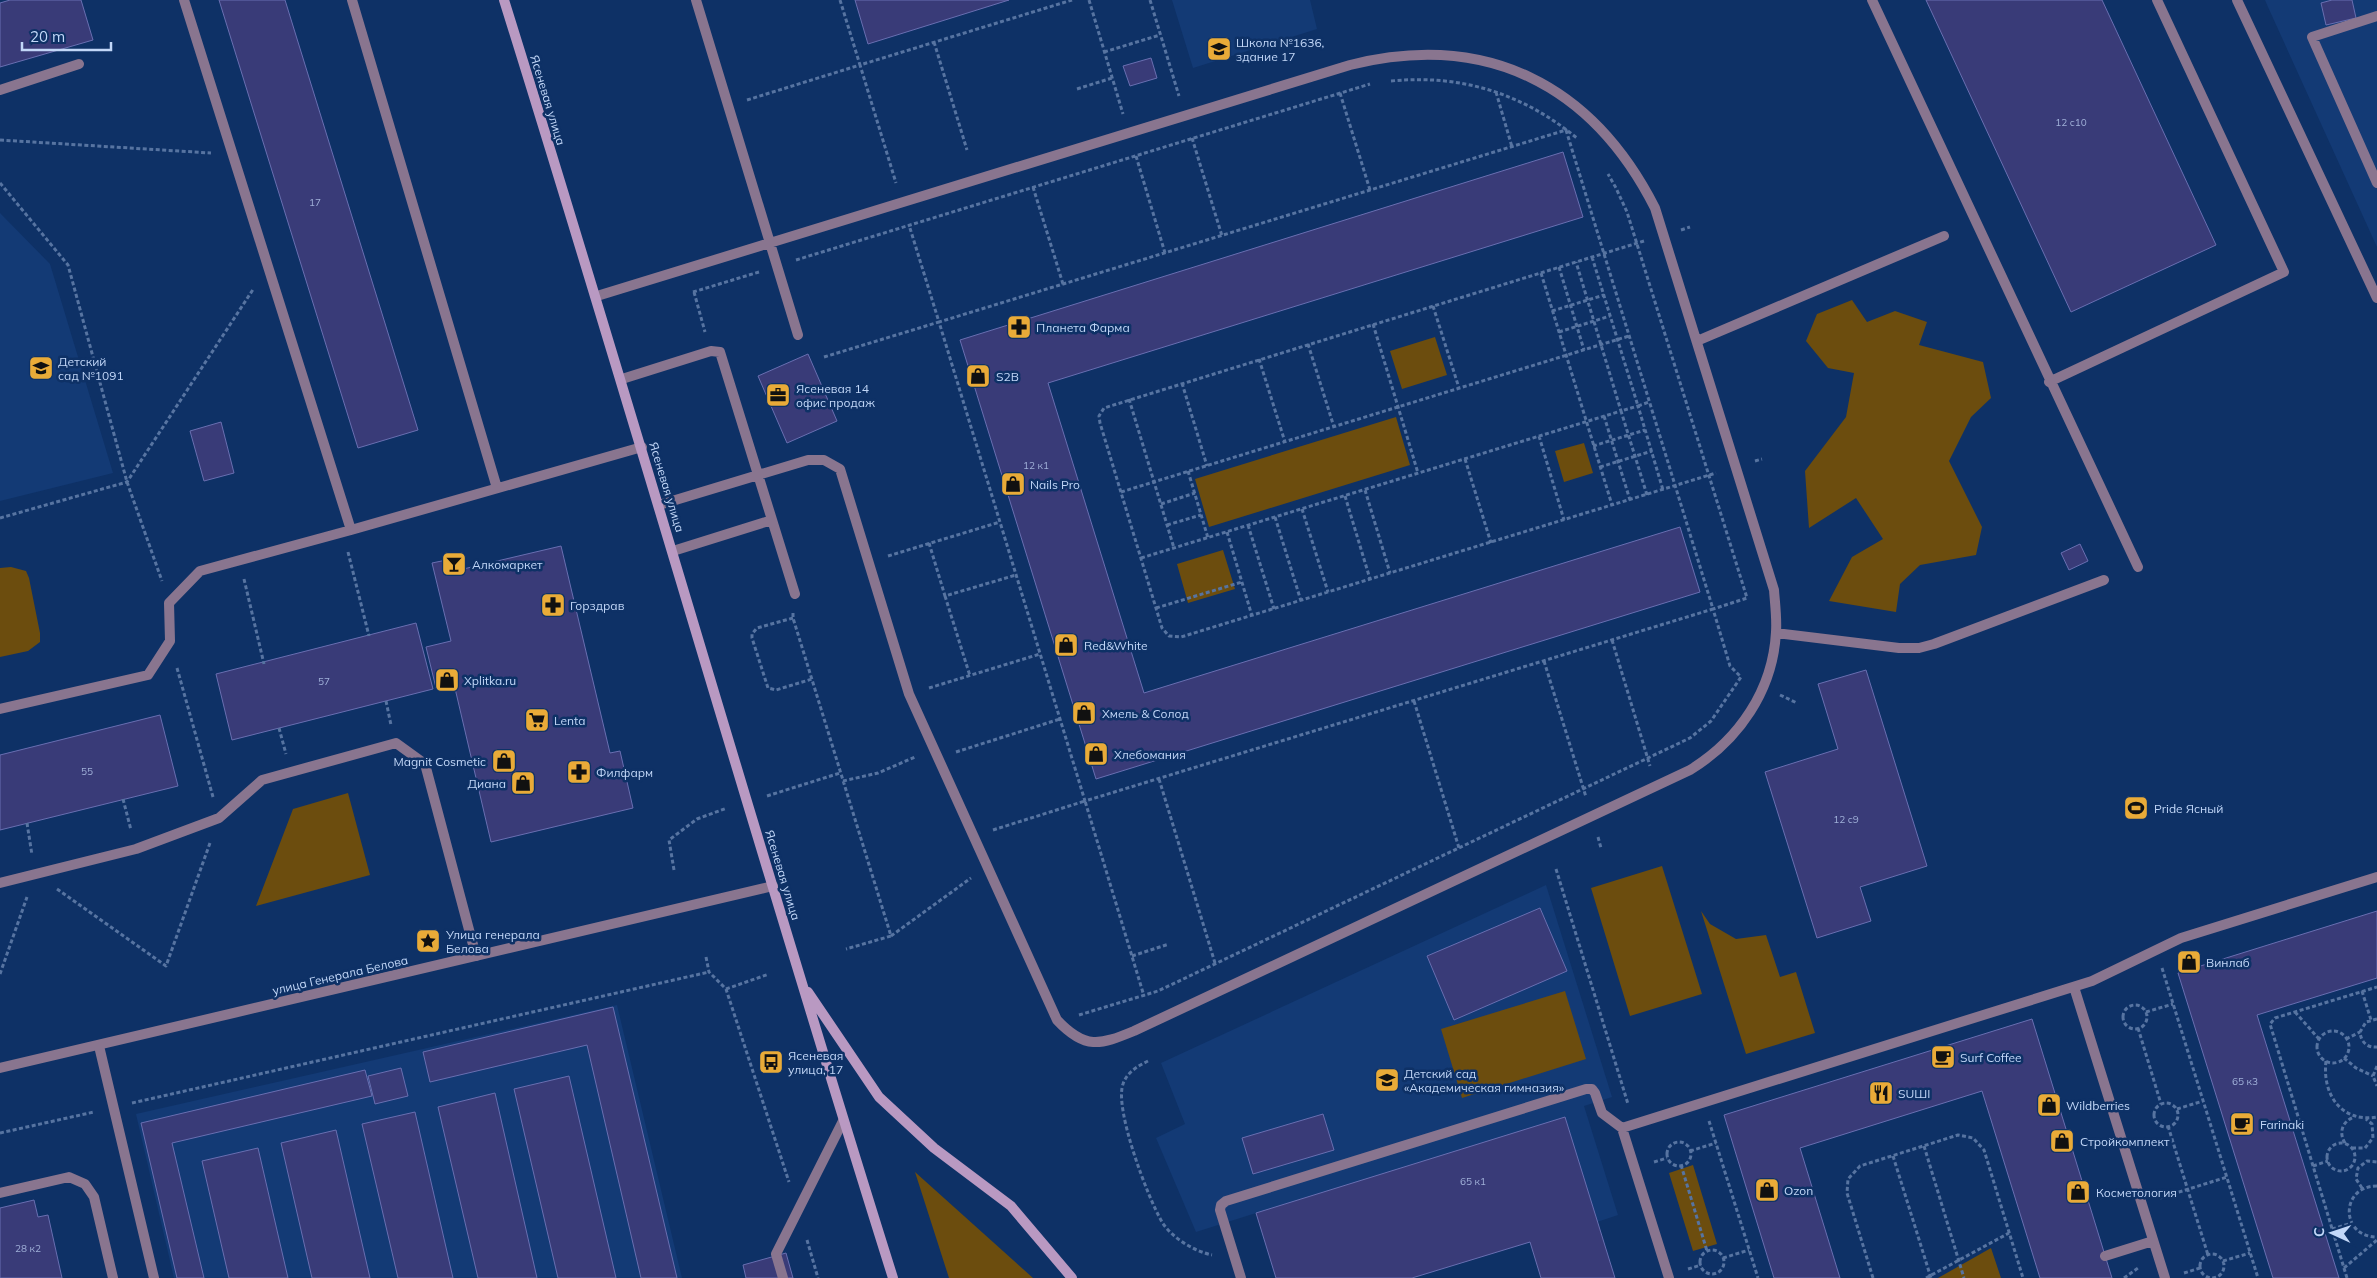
<svg xmlns="http://www.w3.org/2000/svg" width="2377" height="1278" font-family="Mulish,sans-serif">
<rect width="100%" height="100%" fill="#0e3166"/>
<path fill="#133a75" d="M1172 0H1310L1317 29 1193 68Z
M2265 0H2377V247L2268 7Z
M0 213 50 264 113 473 0 501Z
M1546 885 1612 1097 1584 1106 1618 1215 1597 1222 1256 1213 1196 1232 1156 1138 1185 1124 1161 1063Z
M617 1005 682 1278H174L136 1114Z"/>
<path fill="#6c4d0e" d="M1852 300 1867 322 1895 311 1927 322 1919 345 1983 362 1991 398 1971 417 1949 461 1982 527 1976 555 1920 565 1900 584 1896 612 1829 601 1852 557 1883 539 1856 498 1809 528 1805 471 1846 417 1854 373 1828 368 1806 341 1817 314Z
M1435 337 1447 375 1402 389 1390 351Z
M1396 417 1410 465 1209 527 1195 479Z
M1584 443 1593 473 1564 482 1555 451Z
M1223 550 1235 589 1188 603 1177 564Z
M11 567 26 571 29 578 40 633V642L28 651 0 657V568Z
M348 793 370 875 256 906 293 809Z
M1662 866 1702 994 1630 1016 1591 888Z
M1701 911 1710 924 1736 939 1766 935 1780 977 1796 972 1815 1033 1746 1054Z
M1565 991 1586 1059 1462 1098 1441 1029Z
M1693 1165 1717 1244 1693 1251 1669 1173Z
M915 1172 1033 1278H949Z
M1991 1248 2001 1278H1938Z"/>
<path fill="#393b78" stroke="#696fb1" d="M10 0H81L93 40 0 67V3Z
M219 0H285L418 430 358 448Z
M855 0H1009L868 44Z
M1926 0H2102L2216 245 2071 312Z
M2332 0H2352L2356 18 2326 25 2321 3Z
M1151 58 1157 78 1130 86 1123 66Z
M1563 152 1583 217 1048 383 1144 693 1680 527 1700 592 1096 779 960 340Z
M808 354 837 421 787 443 758 376Z
M221 422 234 473 204 481 190 431Z
M2080 544 2088 561 2069 570 2061 553Z
M561 546 610 753 620 751 633 808 491 842 454 684 436 688 426 647 451 641 432 563 456 558 459 570Z
M416 623 433 689 232 740 216 674Z
M1866 670 1927 866 1860 887 1871 921 1817 938 1765 772 1838 749 1818 684Z
M160 715 178 786 0 830V755Z
M1540 908 1567 971 1454 1020 1427 956Z
M2377 911V978L2257 1015 2339 1278H2273L2178 973Z
M613 1007 677 1278H641L587 1045 430 1082 423 1052Z
M2032 1019 2112 1278H2040L1982 1091 1800 1148 1840 1278H1774L1724 1115Z
M401 1068 408 1096 375 1104 368 1076Z
M365 1070 372 1096 172 1143 204 1278H177L141 1123Z
M569 1076 616 1278H558L514 1089Z
M495 1093 537 1278H478L438 1107Z
M415 1112 453 1278H398L362 1124Z
M1323 1114 1334 1150 1253 1174 1242 1138Z
M1565 1117 1615 1278H1541L1530 1242 1412 1278H1276L1256 1213Z
M336 1130 370 1278H312L281 1143Z
M258 1148 288 1278H229L202 1161Z
M34 1200 38 1217 48 1215 62 1278H0V1208Z
M786 1253 793 1278H746L743 1265Z"/>
<g fill="none" stroke-linecap="round" stroke-linejoin="round">
<path stroke="#5774a1" stroke-width="3" stroke-dasharray="4 2.5" stroke-linecap="butt" d="M840 0 860 65 1072 0
M1089 0 1123 114
M1150 0 1179 96
M934 42 967 150
M1104 52 1160 35
M1391 81C1462 74 1524 94 1578 139
M1077 89 1112 78
M1496 92 1512 147
M1340 93 1370 190
M747 100 860 65 896 183
M1566 130 1713 609 1085 801 939 322Z
M1192 138 1222 236
M0 140 211 153
M1136 156 1165 253
M0 183 68 265 127 482 162 581
M1033 187 1063 284
M1681 230 1690 227
M1644 241 1104 408 1099 416 1100 423 1162 628 1169 636 1181 637 1716 473
M1592 257 1638 406 1649 402
M796 260 1370 84
M1559 267 1584 350
M1541 273 1612 505
M693 292 759 272
M694 292 705 332
M1433 306 1459 388
M1552 311 1604 295
M1373 324 1418 473
M1559 332 1610 316
M1308 344 1334 427
M824 357 939 322 909 225
M1259 359 1285 442
M1182 383 1207 466
M1129 399 1174 548
M1604 416 1630 500
M1539 436 1564 520
M1593 446 1645 430
M1465 459 1491 543
M1755 461 1762 459
M1600 467 1652 451
M1188 471 1208 538
M1365 490 1390 573
M1121 492 1629 336
M1647 495 1621 411 1638 406 1663 490
M1345 496 1370 579
M1161 504 1195 493
M1302 509 1328 592
M1275 517 1301 601
M0 518 127 482 254 288
M1167 525 1201 515
M1248 525 1274 609
M1227 532 1252 616
M929 543 945 596 1016 575
M348 552 369 636
M888 556 1000 522
M1141 558 1621 411 1576 262
M244 579 264 664
M945 596 970 676
M1156 608 1242 582
M793 613V618L891 936 846 949
M793 618 757 628 752 634V638L768 688 776 690 812 679
M1612 640 1650 766
M1544 661 1586 797
M177 668 213 797
M929 688 1040 654
M1780 695 1797 703
M386 701 391 725
M1414 701 1459 848
M279 728 286 754
M956 752 1060 719
M1159 779 1215 963
M843 781 878 773 915 757
M767 796 840 773
M123 799 131 830
M27 823 32 855
M993 830 1085 801 1144 996
M1598 837 1601 848
M1556 869 1628 1104
M674 870 669 840 697 819 727 808
M57 889 166 966 210 843
M891 936 971 878
M1132 956 1169 944
M706 957 709 972 726 989 789 1182
M2162 968 2258 1278
M0 974 27 897
M726 989 769 974
M2362 991 2371 1020
M2123 1017a12 12 0 1 1 24 0a12 12 0 1 1-24 0Z
M2146 1012 2173 1004
M2295 1012 2319 1039
M1079 1015 1158 991 1690 738 1711 721 1741 677 1730 666 1713 609 1747 598 1627 212 1616 188 1608 174
M2377 1019 2366 1022 2360 1032C2361 1042 2367 1048 2377 1047
M2138 1028 2161 1104
M2317 1047a16 16 0 1 1 32 0a16 16 0 1 1-32 0Z
M2346 1039 2360 1032
M2344 1058 2356 1068 2373 1076
M1148 1061C1138 1066 1127 1072 1123 1084 1114 1109 1148 1198 1162 1222 1172 1238 1194 1251 1212 1255
M2326 1061C2322 1094 2341 1123 2377 1117
M2377 1066 2373 1076 2377 1086
M132 1103 709 972
M2154 1115a12 12 0 1 1 24 0a12 12 0 1 1-24 0Z
M2177 1109 2203 1101
M1709 1121 1758 1278
M2168 1126 2208 1255
M0 1133 94 1112
M1667 1154a12 12 0 1 1 24 0a12 12 0 1 1-24 0Z
M2327 1157a14 14 0 1 1 28 0a14 14 0 1 1-28 0Z
M2345 1143C2338 1132 2343 1121 2354 1117
M1924 1146 1964 1278
M2352 1148H2365L2373 1138 2372 1124 2366 1119
M1690 1151 1716 1143
M1893 1156 1931 1278
M1654 1162 1667 1158
M1681 1165 1707 1251
M2313 1166 2328 1161
M2377 1186C2340 1186 2340 1237 2377 1237
M2362 1188 2356 1179 2358 1168 2367 1161 2377 1162
M2160 1198 2227 1177
M2332 1229 2352 1223
M807 1240 818 1278
M1700 1262a12 12 0 1 1 24 0a12 12 0 1 1-24 0Z
M2200 1266a12 12 0 1 1 24 0a12 12 0 1 1-24 0Z
M1723 1258 1749 1250
M2223 1261 2250 1253
M2344 1268 2377 1240
M1688 1269 1701 1265
M2184 1273 2200 1268
M1873 1278 1847 1193 1848 1179 1860 1166 1958 1135 1973 1138 1984 1150 2023 1278
M1926 1278 2009 1233
M2124 1278 2138 1268
M2347 1278 2270 1024 2275 1018 2377 987"/>
<path stroke="#89758f" stroke-width="10" d="M184 0 351 530 642 447
M352 0 497 488
M696 0 798 335
M1872 0 2138 567
M2237 0 2377 298
M2377 16 2312 37 2377 183
M0 90 79 64
M597 296 1350 65C1486 31 1592 84 1655 208L1774 590C1775 604 1777 618 1776 632 1773 690 1739 740 1690 770L1134 1031C1100 1045 1085 1050 1057 1020L909 694 840 469 824 460H808L659 505
M1697 341 1944 236
M622 379 711 351 720 352 795 594
M2049 382 2284 272 2157 0
M673 551 772 520
M1776 633 1899 648H1919L1934 644 2104 580
M0 709 148 675 170 641 169 603 200 571 351 530
M0 883 136 849 219 818 262 780 396 743 425 764 476 956
M2074 987 2165 1278
M99 1046 154 1278
M0 1193 69 1177 85 1184 94 1197 113 1278
M2105 1256 2153 1241
M783 1278 776 1254 843 1121
M1241 1278 1220 1210 1221 1205 1226 1201 1586 1089H1592L1595 1093 1602 1113 1622 1128
M1669 1278 1622 1128 2092 981 2181 938 2377 877"/>
<path stroke="#89758f" stroke-width="10" d="M0 1068 773 886"/>
<path stroke="#b999c2" stroke-width="10" d="M504 0C637 425 759 853 893 1278
M808 992 879 1097 934 1148 1011 1206 1072 1278"/>
</g>
<defs>
<symbol id="school-square" viewBox="-11 -11 22 22"><rect x="-9" y="-9" width="18" height="18" rx="4" fill="#e9ab38" stroke="#0e3166"/><path d="M0-5L7-2L0 1L-7-2ZM-4 1L0 2.5L4 1V4Q0 6-4 4Z" fill="#111"/></symbol>
<symbol id="pharmacy-square" viewBox="-11 -11 22 22"><rect x="-9" y="-9" width="18" height="18" rx="4" fill="#e9ab38" stroke="#0e3166"/><path d="M-2-6h4v4h4v4h-4v4h-4v-4h-4v-4h4Z" fill="#111"/></symbol>
<symbol id="shop-square" viewBox="-11 -11 22 22"><rect x="-9" y="-9" width="18" height="18" rx="4" fill="#e9ab38" stroke="#0e3166"/><path d="M-5-2.5h2.3a2.7 3.5 0 0 1 5.4 0H5L5.5 6h-11ZM-1.5-2.5h3a1.5 2.3 0 0 0-3 0Z" fill="#111"/></symbol>
<symbol id="office-square" viewBox="-11 -11 22 22"><rect x="-9" y="-9" width="18" height="18" rx="4" fill="#e9ab38" stroke="#0e3166"/><path d="M-6-3h4V-5.5h4V-3h4V5H-6ZM-1-4.5V-3h2v-1.5ZM-6 0V1H6V0Z" fill="#111"/></symbol>
<symbol id="bar-square" viewBox="-11 -11 22 22"><rect x="-9" y="-9" width="18" height="18" rx="4" fill="#e9ab38" stroke="#0e3166"/><path d="M-6-5H6L.8 .8V4.5H3.5V6h-7V4.5H-.8V.8Z" fill="#111"/></symbol>
<symbol id="supermarket-square" viewBox="-11 -11 22 22"><rect x="-9" y="-9" width="18" height="18" rx="4" fill="#e9ab38" stroke="#0e3166"/><path d="M-6-5.5h2.5l.6 2H6L4.5 2H-2.5L-4.4-4H-6ZM-1.5 3.2a1.3 1.3 0 1 0 .1 0ZM3 3.2a1.3 1.3 0 1 0 .1 0Z" fill="#111"/></symbol>
<symbol id="stadium-square" viewBox="-11 -11 22 22"><rect x="-9" y="-9" width="18" height="18" rx="4" fill="#e9ab38" stroke="#0e3166"/><path d="M0-5a6.5 5 0 1 0 0 10a6.5 5 0 1 0 0-10ZM-3.5-1.8h7v3.6h-7Z" fill="#111"/></symbol>
<symbol id="sight-square" viewBox="-11 -11 22 22"><rect x="-9" y="-9" width="18" height="18" rx="4" fill="#e9ab38" stroke="#0e3166"/><path d="M0-6L1.8-2.2L6-1.7L2.9 1.2L3.7 5.4L0 3.3L-3.7 5.4L-2.9 1.2L-6-1.7L-1.8-2.2Z" fill="#111"/></symbol>
<symbol id="cafe-square" viewBox="-11 -11 22 22"><rect x="-9" y="-9" width="18" height="18" rx="4" fill="#e9ab38" stroke="#0e3166"/><path d="M-5.5-4.5H6V0H3Q3 3.5 0 3.5H-2.5Q-5.5 3.5-5.5 0ZM3-3.2v2h1.7v-2ZM-6 4.5H4V6H-6Z" fill="#111"/></symbol>
<symbol id="bus-square" viewBox="-11 -11 22 22"><rect x="-9" y="-9" width="18" height="18" rx="4" fill="#e9ab38" stroke="#0e3166"/><path d="M-5-6H5V4H4V6H2V4H-2V6H-4V4H-5ZM-3.5-4V0h7V-4ZM-3.5 1.2v1.5H-2V1.2ZM2 1.2v1.5H3.5V1.2Z" fill="#111"/></symbol>
<symbol id="restaurant-square" viewBox="-11 -11 22 22"><rect x="-9" y="-9" width="18" height="18" rx="4" fill="#e9ab38" stroke="#0e3166"/><path d="M-5-6h1v4h1v-4h1v4h1v-4h1v5L-1.5 .5V6h-2V.5L-5-1ZM5-6V6H3V1.5H1.5Q1.5-4 5-6Z" fill="#111"/></symbol>
</defs>
<g fill-rule="evenodd">
<use href="#school-square" x="1205" y="35" width="28" height="28"/>
<use href="#pharmacy-square" x="1005" y="313" width="28" height="28"/>
<use href="#school-square" x="27" y="354" width="28" height="28"/>
<use href="#shop-square" x="964" y="362" width="28" height="28"/>
<use href="#office-square" x="764" y="381" width="28" height="28"/>
<use href="#shop-square" x="999" y="470" width="28" height="28"/>
<use href="#bar-square" x="440" y="550" width="28" height="28"/>
<use href="#pharmacy-square" x="539" y="591" width="28" height="28"/>
<use href="#shop-square" x="1052" y="631" width="28" height="28"/>
<use href="#shop-square" x="433" y="666" width="28" height="28"/>
<use href="#shop-square" x="1070" y="699" width="28" height="28"/>
<use href="#supermarket-square" x="523" y="706" width="28" height="28"/>
<use href="#shop-square" x="1082" y="740" width="28" height="28"/>
<use href="#shop-square" x="490" y="747" width="28" height="28"/>
<use href="#pharmacy-square" x="565" y="758" width="28" height="28"/>
<use href="#shop-square" x="509" y="769" width="28" height="28"/>
<use href="#stadium-square" x="2122" y="794" width="28" height="28"/>
<use href="#sight-square" x="414" y="927" width="28" height="28"/>
<use href="#shop-square" x="2175" y="948" width="28" height="28"/>
<use href="#cafe-square" x="1929" y="1043" width="28" height="28"/>
<use href="#bus-square" x="757" y="1048" width="28" height="28"/>
<use href="#school-square" x="1373" y="1066" width="28" height="28"/>
<use href="#restaurant-square" x="1867" y="1079" width="28" height="28"/>
<use href="#shop-square" x="2035" y="1091" width="28" height="28"/>
<use href="#cafe-square" x="2228" y="1110" width="28" height="28"/>
<use href="#shop-square" x="2048" y="1127" width="28" height="28"/>
<use href="#shop-square" x="1753" y="1176" width="28" height="28"/>
<use href="#shop-square" x="2064" y="1178" width="28" height="28"/>
</g>
<g text-anchor="middle" dominant-baseline="central" stroke-width="5" stroke-linejoin="round" paint-order="stroke">
<g font-size="10" fill="#a0b0d8">
<text x="2071" y="122">12 с10</text>
<text x="315" y="202">17</text>
<text x="1036" y="465">12 к1</text>
<text x="324" y="681">57</text>
<text x="87" y="771">55</text>
<text x="1846" y="819">12 с9</text>
<text x="2245" y="1081">65 к3</text>
<text x="1473" y="1181">65 к1</text>
<text x="28" y="1248">28 к2</text>
</g>
<g font-size="12" fill="#c2d7f8" stroke="#0e3166" text-anchor="start">
<text x="1236" y="42">Школа №1636,<tspan x="1236" dy="14">здание 17</tspan></text>
<text x="1036" y="327">Планета Фарма</text>
<text x="58" y="361">Детский<tspan x="58" dy="14">сад №1091</tspan></text>
<text x="996" y="376">S2B</text>
<text x="796" y="388">Ясеневая 14<tspan x="796" dy="14">офис продаж</tspan></text>
<text x="1030" y="484">Nails Pro</text>
<text x="472" y="564">Алкомаркет</text>
<text x="570" y="605">Горздрав</text>
<text x="1084" y="645">Red&amp;White</text>
<text x="464" y="680">Xplitka.ru</text>
<text x="1102" y="713">Хмель &amp; Солод</text>
<text x="554" y="720">Lenta</text>
<text x="1114" y="754">Хлебомания</text>
<text x="486" y="761" text-anchor="end">Magnit Cosmetic</text>
<text x="596" y="772">Филфарм</text>
<text x="506" y="783" text-anchor="end">Диана</text>
<text x="2154" y="808">Pride Ясный</text>
<text x="446" y="934">Улица генерала<tspan x="446" dy="14">Белова</tspan></text>
<text x="2206" y="962">Винлаб</text>
<text x="788" y="1055">Ясеневая<tspan x="788" dy="14">улица, 17</tspan></text>
<text x="1960" y="1057">Surf Coffee</text>
<text x="1404" y="1073">Детский сад<tspan x="1404" dy="14">«Академическая гимназия»</tspan></text>
<text x="1898" y="1093">SUШI</text>
<text x="2066" y="1105">Wildberries</text>
<text x="2260" y="1124">Farinaki</text>
<text x="2080" y="1141">Стройкомплект</text>
<text x="1784" y="1190">Ozon</text>
<text x="2096" y="1192">Косметология</text>
</g>
<g font-size="12" fill="#c2d7f8" stroke="#0e3166">
<text transform="translate(548 100) rotate(73)">Ясеневая улица</text>
<text transform="translate(667 487) rotate(73)">Ясеневая улица</text>
<text transform="translate(783 875) rotate(73)">Ясеневая улица</text>
<text transform="translate(340 975) rotate(-13)">улица Генерала Белова</text>
</g>
</g>
<g transform="translate(2332 1233) rotate(273)" stroke="#0e3166" stroke-width="4" paint-order="stroke">
<path d="M0-4L9 19L0 12L-9 19Z" fill="#c2d7f8"/>
<text y="-8" font-size="14" font-weight="bold" text-anchor="middle" fill="#c2d7f8">С</text>
</g>
<path d="M22 42v8h89v-8" fill="none" stroke="#c2d7f8" stroke-width="2.5"/>
<text x="30" y="42" font-size="15" fill="#c2d7f8" stroke="#0e3166" stroke-width="4" paint-order="stroke">20 m</text>
</svg>
